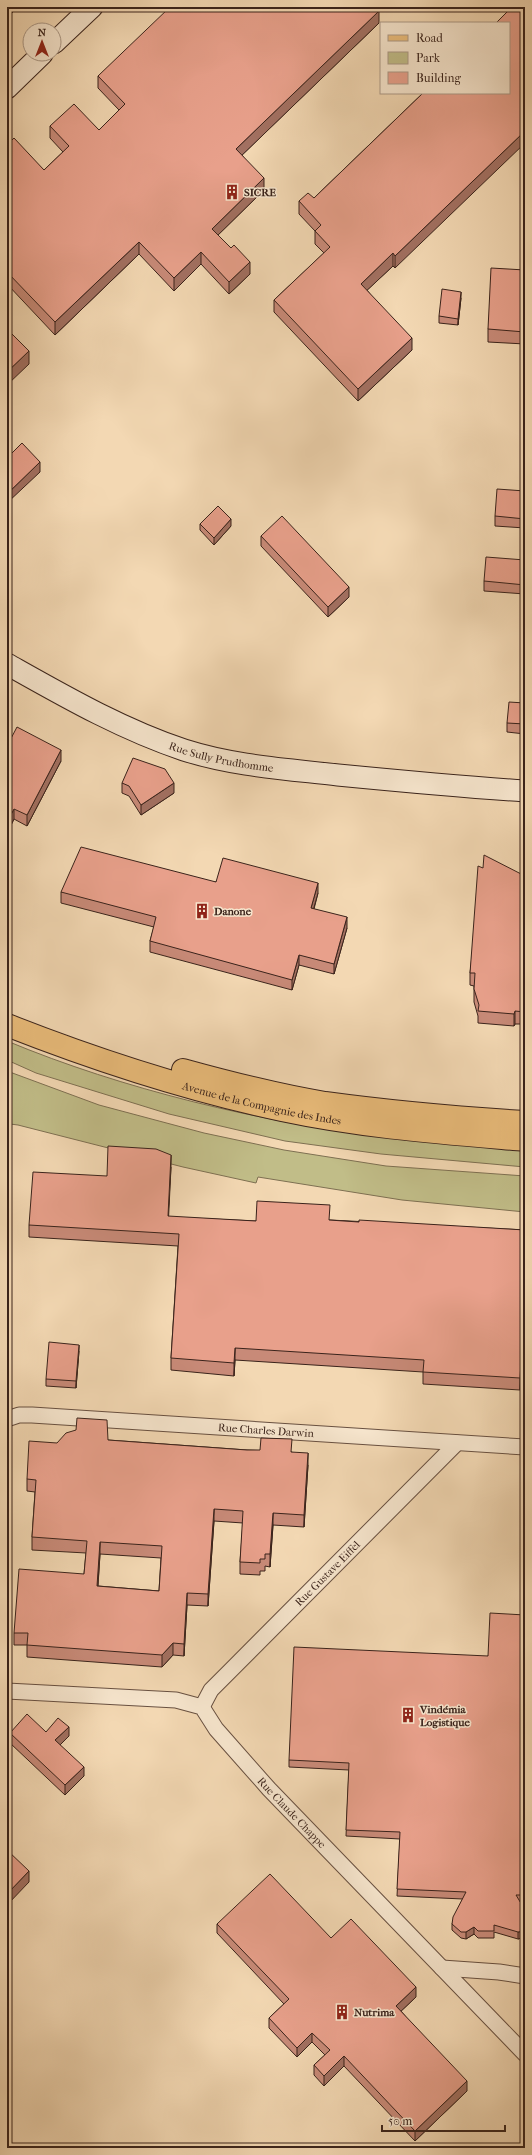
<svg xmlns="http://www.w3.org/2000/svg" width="532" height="2155" font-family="'IM FELL French Canon',serif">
<rect width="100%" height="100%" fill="#f3d8b3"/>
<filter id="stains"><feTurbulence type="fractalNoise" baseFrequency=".005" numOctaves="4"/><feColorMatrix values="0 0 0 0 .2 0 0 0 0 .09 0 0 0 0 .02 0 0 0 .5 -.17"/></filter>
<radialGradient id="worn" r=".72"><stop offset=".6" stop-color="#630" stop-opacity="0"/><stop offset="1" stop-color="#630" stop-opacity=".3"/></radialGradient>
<path fill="#c1bd88" stroke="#7e7052" d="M7 1041C122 1089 262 1123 387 1137 433 1142 479 1146 525 1150V1167L381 1154 285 1141 169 1114 36 1073 7 1060Z
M7 1071 99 1105 204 1133 284 1150 386 1166 525 1176V1212L402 1200 258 1177 256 1183 183 1167 18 1125 10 1124 11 1106 7 1104Z"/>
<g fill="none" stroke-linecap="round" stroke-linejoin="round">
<defs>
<g id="street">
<path id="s1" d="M7 1419 19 1415H32L525 1447"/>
<path id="s2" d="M7 1691 176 1700 202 1707 216 1729 269 1789 525 2054"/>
<path id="s3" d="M202 1707 211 1690 230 1671 457 1443"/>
<path d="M442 1968 499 1972 525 1976"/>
</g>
<g id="secondary">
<path d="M54 43 92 7"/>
<path d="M7 88 42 54"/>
<path id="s4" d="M7 664C64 696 121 729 184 750 234 766 286 769 338 775 400 781 463 787 525 791"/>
</g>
<g id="primary">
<path id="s5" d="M7 1025C96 1060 188 1090 282 1110 361 1127 444 1133 525 1140"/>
<path d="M183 1070C230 1083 277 1095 325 1103 391 1112 458 1118 525 1122"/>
</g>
</defs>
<use href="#street" stroke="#685041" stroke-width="17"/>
<use href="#secondary" stroke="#3a231b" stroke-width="23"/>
<use href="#primary" stroke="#3a231b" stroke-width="24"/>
<use href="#street" stroke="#f7e6ce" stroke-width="15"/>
<use href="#secondary" stroke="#f7e6ce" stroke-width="21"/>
<use href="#primary" stroke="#eabc7a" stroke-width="22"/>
</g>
<path fill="#c88a78" stroke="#3a231b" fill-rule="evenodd" d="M379 23 242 155 264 190 218 235 250 274 229 294 201 264 174 291 139 254 55 335 7 284V145L44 170 63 152 50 138V126L99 130 119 110 98 88V76Z
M423 93 395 268 393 266 367 290 412 350 358 401 274 312V300L324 253 315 244V231L299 214V201L314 198Z
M525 270V344L488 342V329Z
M461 298 458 325 439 323V316Z
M525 491V528L495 526V516Z
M200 524 231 526 214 545 200 530Z
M261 536 349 597 328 617 261 546Z
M525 560V594L484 591V581Z
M525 703V734L507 732V723Z
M7 746 61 761 27 826 14 819 7 833Z
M122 783 174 793 141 815 129 796 122 793Z
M483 868 525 876V1024H515L514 1026 478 1023V1016L474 1002V986L470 985V973Z
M216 882 318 893 314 909 347 928 334 974 299 965 292 990 150 952V941L154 927 61 903V892Z
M171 1167 168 1217 256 1221 330 1220 525 1230 520 1390 423 1384V1372L235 1360 234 1376 171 1370V1358L178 1246 29 1237V1225L107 1176Z
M79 1351 76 1388 46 1386V1379Z
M108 1440 247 1450 292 1452 308 1465 304 1527 273 1525 270 1567 265 1566V1571H260V1575L240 1574V1562L243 1523 214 1521 208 1606 187 1605 184 1656 173 1655 162 1667 27 1657V1645H14V1633L84 1574 86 1553 32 1550V1537L35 1492 27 1491V1479L57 1443ZM100 1554 161 1558 159 1591 98 1586Z
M525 1615V1902H520L525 1910V1937L518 1939 494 1932V1938H478L474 1934 466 1939 461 1938 452 1930V1924L463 1899 397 1896 400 1839 346 1836 349 1770 289 1767V1760L488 1656Z
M46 1732 69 1736 60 1745 84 1776 65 1795 10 1743V1733Z
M217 1924 331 1938 416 1997 401 2011 467 2091 415 2141 344 2066 324 2086 314 2075V2065L325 2055 312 2042 297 2057 269 2028V2018L284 2004 217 1933Z"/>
<path fill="#a27061" stroke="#3a231b" d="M7 7H18L7 18Z
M379 11V23L236 161V149Z
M525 131V143L395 268V256Z
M264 178V190L212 241V229Z
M139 242V254L55 335V322Z
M201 252V264L174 291V278Z
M393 253V266L361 296V284Z
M250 262V274L229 294V282Z
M461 292V298L458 325V319Z
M412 338V350L358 401V389Z
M29 351V364L7 385V372Z
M40 462V472L7 503V494Z
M231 519V526L214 545V538Z
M349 587V597L328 617V607Z
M61 750V761L27 826V815Z
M174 783V793L141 815V805Z
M14 809V819L7 833V822Z
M318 883V893L311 918V908Z
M347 917V928L334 974V964Z
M299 955V965L292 990V980Z
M515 1011V1024L514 1026V1014Z
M171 1155V1167L168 1229V1216Z
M525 1303V1315L520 1390V1378Z
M79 1345V1351L76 1388V1381Z
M235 1348V1360L234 1376V1363Z
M308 1453V1465L304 1527V1515Z
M214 1509V1521L208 1606V1594Z
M273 1513V1525L270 1567V1554Z
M100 1542V1554L97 1598V1586Z
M187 1593V1605L184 1656V1644Z
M173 1643V1655L162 1667V1655Z
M69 1727V1736L55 1750V1740Z
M84 1767V1776L65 1795V1785Z
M29 1871V1882L7 1905V1894Z
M474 1927V1934L466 1939V1932Z
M525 1931V1937L518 1939V1932Z
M416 1987V1997L396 2016V2006Z
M312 2033V2042L297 2057V2048Z
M344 2056V2066L324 2086V2076Z
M467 2081V2091L415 2141V2131Z"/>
<path fill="#e8a08b" stroke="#3a231b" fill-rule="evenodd" d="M170 7H376L379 11 236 149 264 178 212 229 231 248 234 245 250 262 229 282 201 252 174 278 139 242 55 322 7 272V145L14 138 44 170 69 146 50 126 74 104 99 130 125 104 98 76Z
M512 7H525V131L395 256 393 253 361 284 412 338 358 389 274 300 330 247 315 231 321 225 299 201 308 193 314 198 423 93H509V23H496Z
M491 268 525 270V332L488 329Z
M442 289 461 292 458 319 439 316Z
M7 329 29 351 7 372Z
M22 443 40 462 7 494V458Z
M497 489 525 491V519L495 516Z
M218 506 231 519 214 538 200 524Z
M282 516 349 587 328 607 261 536Z
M486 557 525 560V585L484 581Z
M509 702 525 703V724L507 723Z
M17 727 61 750 27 815 14 809 7 822V746Z
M133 758 165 769 174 783 141 805 129 786 122 783Z
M81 847 216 882 223 858 318 883 311 908 347 917 334 964 299 955 292 980 150 941 156 917 61 892Z
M484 855 525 876V1012L515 1011 514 1014 478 1011 479 1005 474 989 475 973H470L478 866 483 868Z
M108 1146 156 1149 171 1155 168 1216 256 1221 257 1201 330 1205 329 1220 359 1222V1220L525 1230V1303L520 1378 423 1372 424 1360 235 1348 234 1363 171 1358 179 1234 29 1225 33 1172 107 1176Z
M49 1342 79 1345 76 1381 46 1379Z
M77 1418 107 1420 108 1440 247 1450H260L261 1438 292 1439 291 1452 308 1453 304 1515 273 1513 270 1554H265V1559H260V1563L240 1562 243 1511 214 1509 208 1594 187 1593 184 1644 173 1643 162 1655 27 1645 28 1633H14L19 1569 84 1574 87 1541 32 1537 36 1480 27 1479 29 1441 57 1443 66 1433 76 1430ZM100 1542 162 1546 159 1591 97 1586Z
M490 1613 525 1615V1895H516L525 1910V1931L518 1932 494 1925V1931H478L474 1927 466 1932H461L452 1924 453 1917 466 1892 397 1889 400 1832 346 1830 349 1763 289 1760 294 1647 488 1656Z
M27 1714 46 1732 58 1718 69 1727 55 1740 84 1767 65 1785 10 1733Z
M7 1850 29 1871 7 1894Z
M270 1874 331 1938 351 1919 416 1987 396 2006 467 2081 415 2131 344 2056 324 2076 314 2065 330 2050 312 2033 297 2048 269 2018 289 1999 217 1924Z"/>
<defs>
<symbol id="building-bare" viewBox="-9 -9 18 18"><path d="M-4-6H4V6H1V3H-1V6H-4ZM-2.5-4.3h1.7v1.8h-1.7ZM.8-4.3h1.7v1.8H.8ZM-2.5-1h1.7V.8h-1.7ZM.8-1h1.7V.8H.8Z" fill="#8f2418" stroke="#f7e6ce" stroke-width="2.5" paint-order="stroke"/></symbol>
</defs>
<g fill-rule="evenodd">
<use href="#building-bare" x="221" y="181" width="22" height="22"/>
<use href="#building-bare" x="191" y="900" width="22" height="22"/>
<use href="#building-bare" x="397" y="1704" width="22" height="22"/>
<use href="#building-bare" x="331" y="2001" width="22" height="22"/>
</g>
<g text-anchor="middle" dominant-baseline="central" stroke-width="3" stroke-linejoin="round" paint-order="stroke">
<g font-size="11" font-weight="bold" fill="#3a231b" stroke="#f7e6ce" text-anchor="start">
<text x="244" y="192">SICRE</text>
<text x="214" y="911">Danone</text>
<text x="420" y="1709">Vindémia<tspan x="420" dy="13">Logistique</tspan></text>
<text x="354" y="2012">Nutrima</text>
</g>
<g font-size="11" fill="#3a231b" stroke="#f7e6ce">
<text stroke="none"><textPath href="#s4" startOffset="235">Rue Sully Prudhomme</textPath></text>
<text stroke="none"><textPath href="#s5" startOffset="267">Avenue de la Compagnie des Indes</textPath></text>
<text stroke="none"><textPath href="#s1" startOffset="260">Rue Charles Darwin</textPath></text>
<text stroke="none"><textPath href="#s3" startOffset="184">Rue Gustave Eiffel</textPath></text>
<text stroke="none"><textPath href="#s2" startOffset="335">Rue Claude Chappe</textPath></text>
</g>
</g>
<rect width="532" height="2155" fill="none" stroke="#f3d8b3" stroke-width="24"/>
<rect x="8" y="8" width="516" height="2139" fill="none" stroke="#3a231b" stroke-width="2"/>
<rect x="12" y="12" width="508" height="2131" fill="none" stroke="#3a231b"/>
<rect x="380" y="22" width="130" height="72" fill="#f7e6ce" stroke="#ab9886"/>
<rect x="388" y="35" width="20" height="6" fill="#eabc7a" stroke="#ab9886"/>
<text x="416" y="42" font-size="12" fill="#3a231b">Road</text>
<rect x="388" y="52" width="20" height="12" fill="#c1bd88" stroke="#ab9886"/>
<text x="416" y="62" font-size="12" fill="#3a231b">Park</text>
<rect x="388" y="72" width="20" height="12" fill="#e8a08b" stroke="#ab9886"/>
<text x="416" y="82" font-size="12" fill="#3a231b">Building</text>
<g transform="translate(42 42)"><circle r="19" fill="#f7e6ce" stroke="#ab9886"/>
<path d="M0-3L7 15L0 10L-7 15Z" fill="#8f2418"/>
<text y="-6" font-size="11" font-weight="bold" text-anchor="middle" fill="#3a231b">N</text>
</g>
<path d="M382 2125v6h123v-6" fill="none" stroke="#3a231b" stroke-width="2"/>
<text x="388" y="2125" font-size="12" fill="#3a231b" stroke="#f7e6ce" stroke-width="3" paint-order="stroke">50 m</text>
<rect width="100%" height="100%" filter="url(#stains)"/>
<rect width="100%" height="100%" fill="url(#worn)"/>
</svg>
